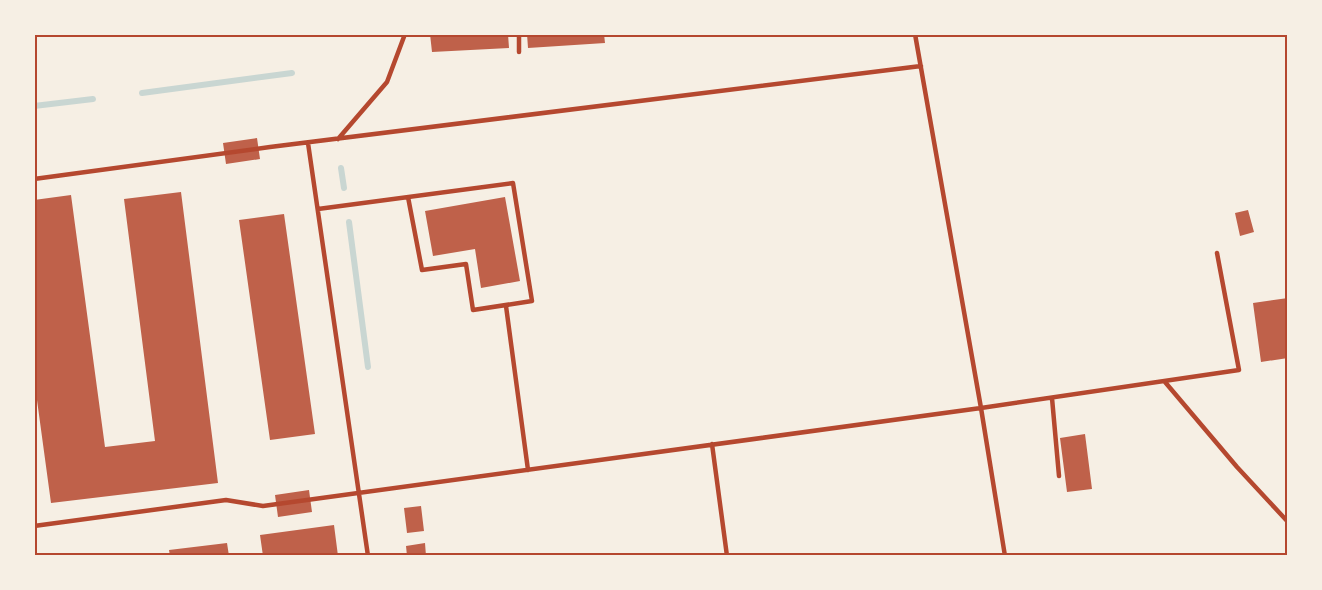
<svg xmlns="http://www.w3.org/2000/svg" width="1322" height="590" font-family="'Roboto Condensed',sans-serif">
<rect width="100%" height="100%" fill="#f6efe4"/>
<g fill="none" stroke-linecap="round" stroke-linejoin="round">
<path stroke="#c9d6d2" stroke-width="6" d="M142 93 292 73
M34 106 93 99
M341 168 344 188
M349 222 368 367"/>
</g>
<path fill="#bf614a" d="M430 34H508L509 48 432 52Z
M527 34H604L605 43 528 48Z
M257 138 260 159 226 164 223 143Z
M181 192 218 483 51 503 34 378V200L71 195 105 447 155 441 124 199Z
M505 197 520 281 481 288 475 249 433 256 425 211Z
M1248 210 1254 232 1240 236 1235 213Z
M284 214 315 434 270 440 239 220Z
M1288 298V358L1261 362 1253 303Z
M1085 434 1092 489 1067 492 1060 438Z
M309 490 312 512 278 517 275 495Z
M421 506 424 531 407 533 404 508Z
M334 525 338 556H263L260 535Z
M227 543 229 556H170L169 550Z
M425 543 426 556H407L406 546Z"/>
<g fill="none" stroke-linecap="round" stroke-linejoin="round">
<path stroke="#b5482f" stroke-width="4.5" d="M915 34 981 408 1005 556
M519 52V34
M338 139 387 82 405 34
M308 143 368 556
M34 179 270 147 921 66
M318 209 513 183 532 301 473 310 466 264 422 270 408 197
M506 306 528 470
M1165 382 1237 467 1288 522
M1052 398 1059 476
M712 444 727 556
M34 526 226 500 263 506 981 408 1239 370 1217 253"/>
</g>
<rect width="1322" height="590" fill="none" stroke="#f6efe4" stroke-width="72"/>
<rect x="36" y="36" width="1250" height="518" fill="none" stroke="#b5482f" stroke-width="2"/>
</svg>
